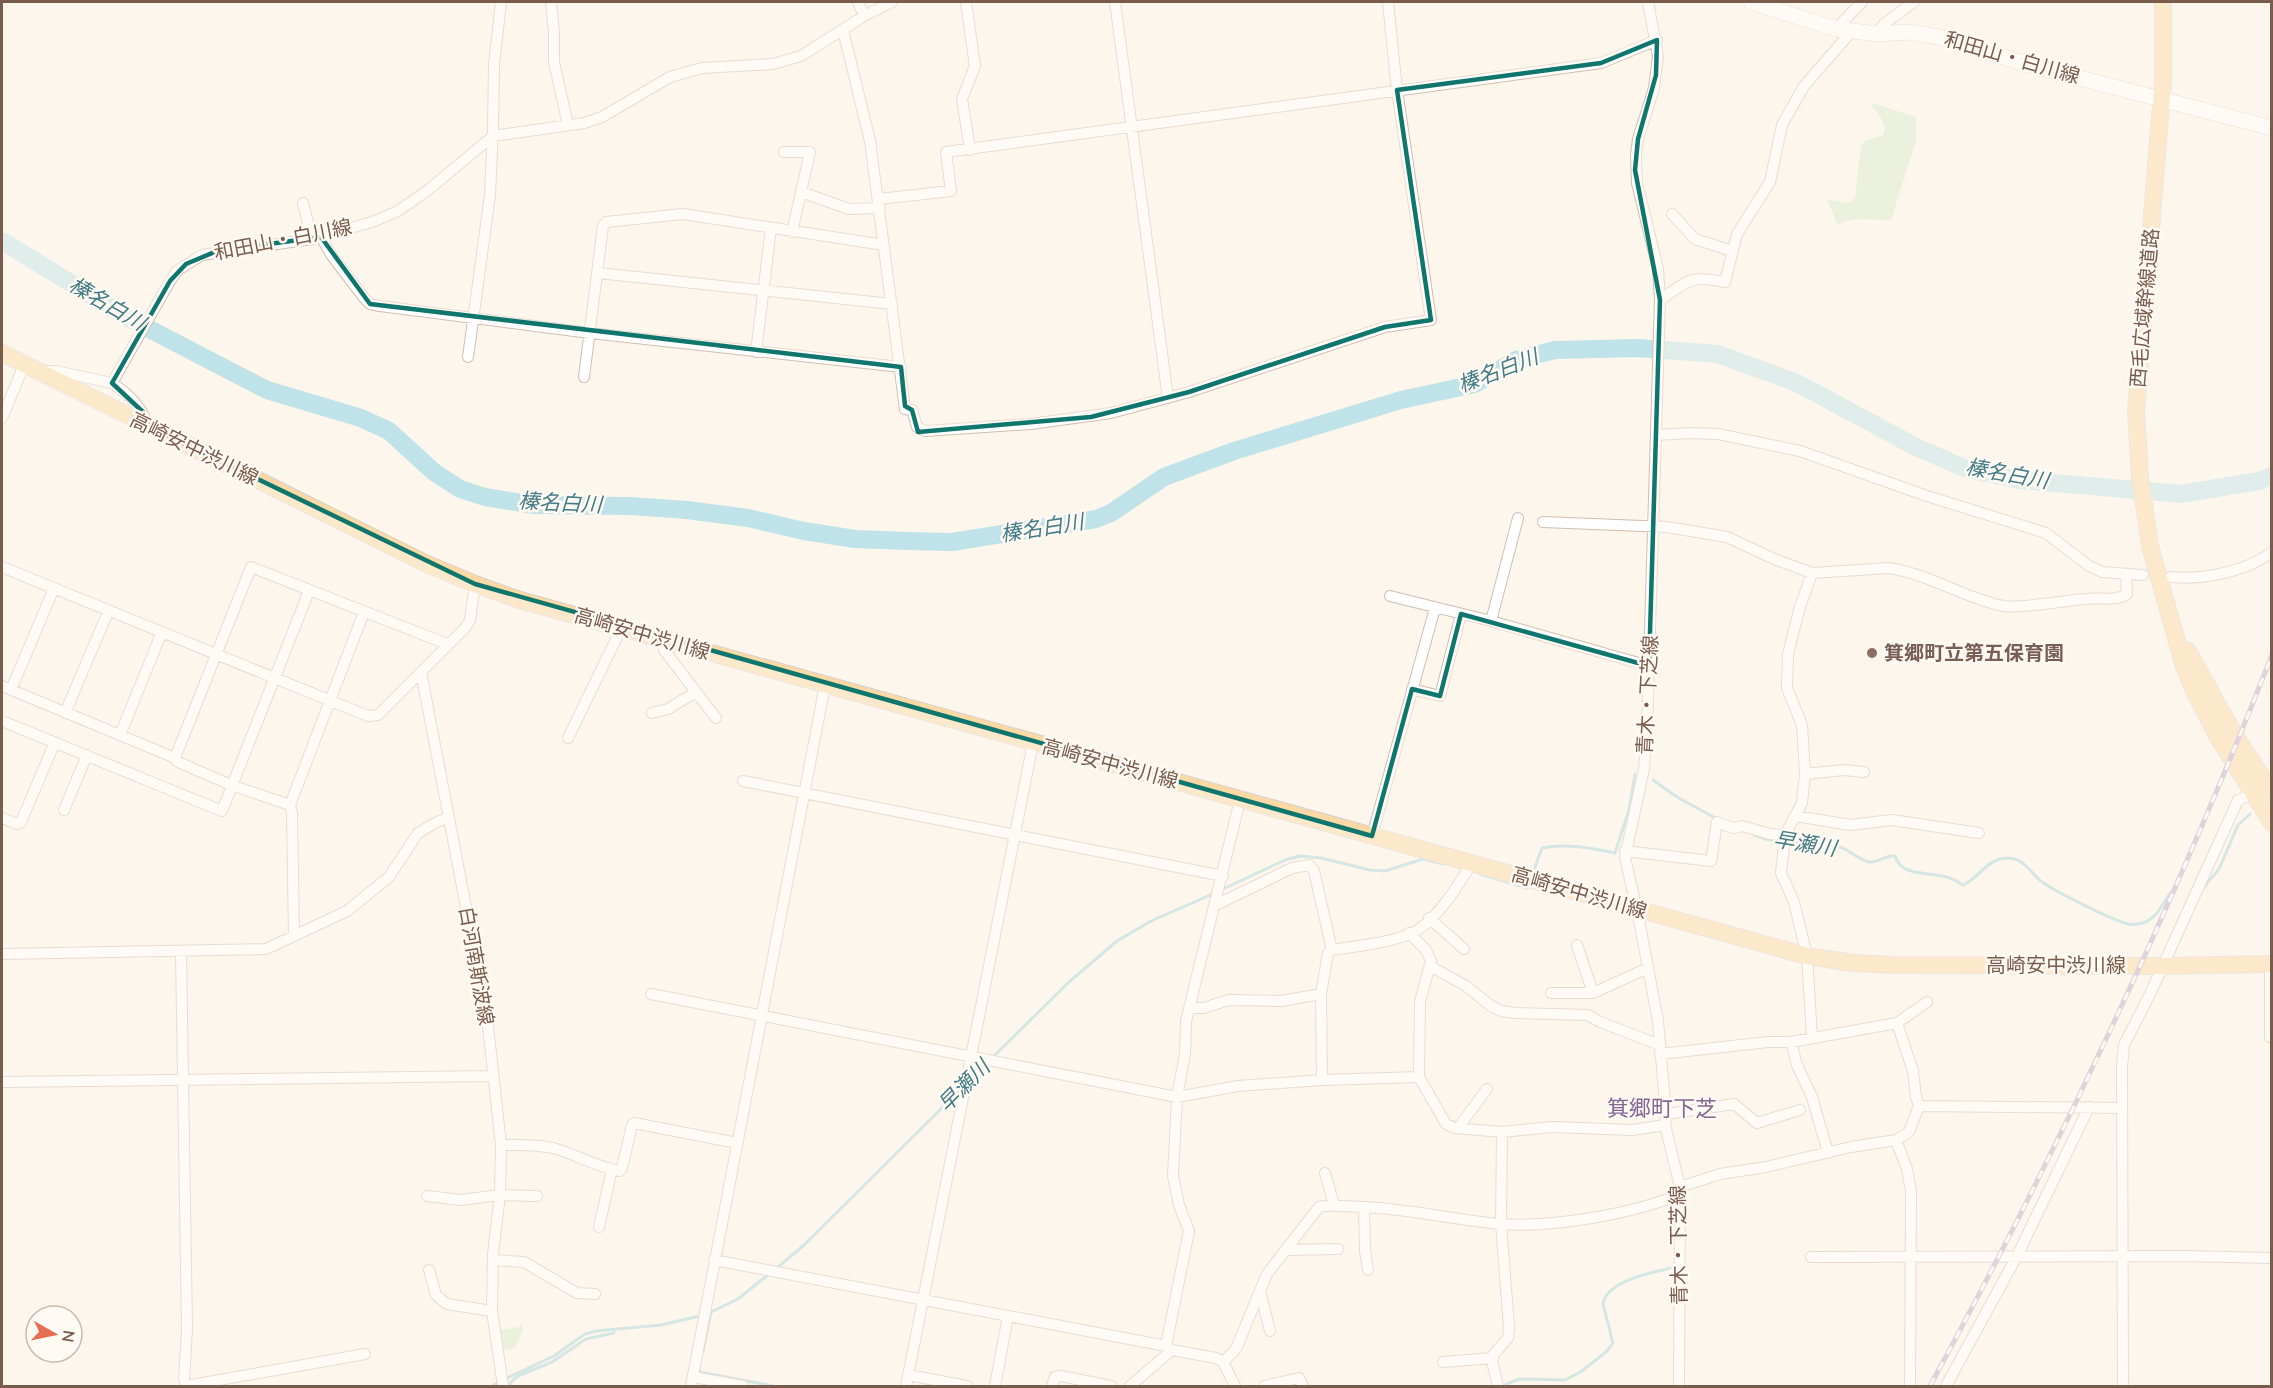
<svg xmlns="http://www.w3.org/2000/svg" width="2273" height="1388" font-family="'Nunito Sans','Noto Sans JP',sans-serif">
<rect width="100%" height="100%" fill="#fdf6ec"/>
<path fill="#d8ecc9" d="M1870 102 1916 117V141L1891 220 1854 219 1837 224 1827 199 1848 203 1855 198 1861 145 1865 141 1883 135C1889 122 1875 113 1870 102Z
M522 1323 523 1331 515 1348 502 1351 499 1330 519 1327Z"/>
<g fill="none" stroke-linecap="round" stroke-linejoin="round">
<path stroke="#a5d3da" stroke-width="3" d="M1653 780 1677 797 1717 819
M1754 835C1781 846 1808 841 1836 846 1849 848 1856 859 1869 862 1878 863 1885 855 1895 856 1897 862 1902 868 1908 870 1928 877 1943 871 1963 885 1977 879 1986 862 2000 859 2022 853 2029 872 2042 882 2053 890 2117 923 2129 924 2132 925 2139 924 2143 923 2156 919 2163 904 2170 893
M1534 870 1542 848C1566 843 1591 848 1615 853L1629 810 1635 774
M1480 874 1527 888 1530 886
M2204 887 2219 869 2238 825 2250 814
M1221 890 1285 860 1300 856 1321 858 1370 870 1385 871 1423 859 1443 864
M993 1057 1069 982 1117 941 1151 921 1215 893
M970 1080 987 1063
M777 1268 804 1245 961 1089
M707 1314 738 1299 769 1274
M703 1352 711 1312
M699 1370V1372L774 1386
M505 1379 554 1356 585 1334 596 1331 661 1325 700 1316
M492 1386 499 1382
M509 1386 512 1381 518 1376 552 1362 586 1339 614 1333V1329
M1502 1386 1519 1379 1565 1380 1582 1371 1607 1351 1613 1343 1603 1304C1606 1280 1655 1272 1675 1267"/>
<path stroke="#bfe3e8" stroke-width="18" d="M2 241 128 318 267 390 361 418 389 431 434 472 460 489 485 497 534 505 630 506 687 510 748 518 804 531 855 539 908 541 952 542 1096 519 1111 513 1164 477 1234 451 1401 400 1475 384 1516 360 1555 350 1638 348 1718 354 1797 383 1918 448 1967 469 2020 480 2181 494 2259 481 2272 476"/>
<defs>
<path id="street" d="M551 2 554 32V62L568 125
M858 2 864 16
M966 2 975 66 962 99 970 150
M1115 2 1168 398
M1648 2 1658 56 1654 88 1638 139 1636 155 1637 183 1658 269 1660 300 1647 729 1644 769 1625 857 1639 920 1658 1021 1666 1114 1665 1125 1680 1187 1679 1386
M1836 29 1862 2
M843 30 870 141 905 409 912 410 917 427 925 431 1031 424 1111 413 1189 392 1385 327 1431 320 1397 90 1388 2
M1877 34 1884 24 1914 2
M784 152H810L792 232
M801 192 849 209 880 208
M879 199 951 191 946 152 1601 63 1657 40
M303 203 312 239
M1672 214 1695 239 1732 251
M321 237 332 256 365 299 370 304 380 306 590 333 901 367
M598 273 892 304
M1660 300C1690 280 1688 275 1725 282L1737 234 1770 182 1782 125 1804 86 1851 32
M756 352 771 228
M468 357 490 195 493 129 494 65 501 2
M45 371H56L112 383C127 393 143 408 148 426
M584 377 603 226 606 222 683 214 884 245
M112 383 170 281 178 270 202 255 312 239 372 222 398 211 427 191 493 136 584 123 602 117 670 77 702 68 773 64 801 56 864 16 892 2
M2 418 24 365
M1657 435 1690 433 1718 434 1800 451 1927 496 2046 533 2089 566 2102 572 2143 575
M1543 522 1667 527 1727 537 1774 559 1812 573 1889 568C1929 574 1964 598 2003 606 2021 609 2066 600 2086 599 2099 597 2115 602 2127 594L2126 575
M2 567 368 716 378 715 465 628 470 620 475 584
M1812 573 1799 610 1788 654 1787 688 1802 725 1805 774 1802 803 1785 835 1781 873 1794 902 1807 956 1812 1038
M2171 577C2202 580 2246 572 2272 552
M1390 596 1491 621 1649 666
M1491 621 1518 518
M665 641 664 650 716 718
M421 672 487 1017 501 1145 500 1195 493 1254 492 1311 503 1386
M2 686 175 758 178 762 231 785 290 805 364 612
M1412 689 1440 696 1461 614
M11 690 54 588
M65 713 108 612
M652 713 668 709 696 692
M2 721 222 811 309 591
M120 735 162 632
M568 738 621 629
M175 758 251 567 447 644
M1805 774 1844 770 1864 772
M743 781 1223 876
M290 805 292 813 294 936
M64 810 87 755
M1796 816 1850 825 1892 820 1979 833
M2 818 17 824 21 822 55 742
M1372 836 1435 608
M1625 851 1711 861 1717 822 1733 828 1742 826 1770 834 1785 835
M1216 905 1292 868 1309 865 1314 871 1332 950
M1429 918 1464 949
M1409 933 1426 950 1431 961 1420 1002 1419 1077 1446 1124 1455 1128 1502 1132 1552 1127 1632 1130 1665 1125
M1577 945 1593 993 1648 968
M181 952 187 1329 184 1379 186 1386
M2 954 266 949 347 911 389 877 418 833 437 822 449 817
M1430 966 1466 986 1491 1006 1501 1011 1516 1013 1588 1015 1600 1022 1660 1045
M1551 993H1593
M651 994 1177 1097 1238 1086 1322 1080 1419 1077
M1190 1008H1204L1228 1000 1281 1001 1321 994
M1897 1023 1913 1071 1916 1097 1919 1106
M2270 1037V964
M1791 1042 1797 1065 1812 1097 1828 1153
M1660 1054 1768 1042H1791L1897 1023 1927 1002
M1322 1080 1321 994 1328 953 1332 950C1355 946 1401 942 1419 929 1440 915 1459 884 1472 863
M2 1082 493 1076
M1666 1114 1734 1104 1757 1123 1800 1110
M1458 1128 1487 1089
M1896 1140 1907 1169 1911 1191 1910 1386
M501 1145C519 1145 536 1144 553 1148 576 1154 596 1167 620 1171L622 1168 632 1125 634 1123 737 1143
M1325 1173 1334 1205
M1680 1187 1720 1174 1766 1167 1851 1147 1896 1140 1909 1132 1919 1106 2122 1108
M427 1196 461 1200 500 1195 537 1196
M1364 1207 1365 1251 1368 1270
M599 1227 612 1169
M1285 1250 1338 1249
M1811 1257 2183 1256 2272 1258
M493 1260 524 1262 577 1293 595 1294
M714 1260 1166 1346 1172 1350 1216 1358 1223 1362 1236 1349 1267 1274 1319 1207C1334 1204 1348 1207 1364 1207 1410 1209 1455 1220 1500 1224 1550 1228 1634 1214 1680 1194
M429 1270 436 1295 447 1304 492 1311
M1260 1291 1270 1331
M1166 1346 1189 1231 1179 1205 1173 1176 1177 1097 1185 1054 1186 1021 1240 800
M1223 1362 1235 1386
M1443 1362 1493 1358
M908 1375 967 1386
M693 1377 743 1386
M186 1386 365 1354
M691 1386 825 685
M906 1386 1033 743
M995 1386 1008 1316
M1052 1386 1055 1377 1061 1376 1111 1386
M1130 1386 1172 1350
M1264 1386 1299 1378 1303 1386
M1498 1386 1492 1361 1493 1355 1508 1338 1509 1327 1501 1224 1502 1132
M1946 1386 2017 1256 2089 1107
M2123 1386 2122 1067 2124 1045 2151 992 2238 800 2254 794"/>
<path id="secondary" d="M1751 2 1836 29 1877 34 1908 32 1939 37 2029 65 2272 128"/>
<path id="primary" d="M2163 2V81L2136 411 2140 477 2150 546 2184 666 2193 689 2219 739 2272 823
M2 353 425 563 475 584 520 600 1807 956 1853 963 1893 965 2163 966 2272 964
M2188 651 2234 734 2272 792"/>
</defs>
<use href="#street" stroke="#d1beb0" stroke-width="12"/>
<use href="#secondary" stroke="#d6c0b0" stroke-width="16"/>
<use href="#primary" stroke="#dad1cd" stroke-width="18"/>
<use href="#street" stroke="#fff" stroke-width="10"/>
<use href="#secondary" stroke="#fff" stroke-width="15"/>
<use href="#primary" stroke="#fbd9a5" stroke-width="16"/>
<defs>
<path id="rail" d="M1930 1386C2059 1149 2173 907 2272 655"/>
</defs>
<use href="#rail" stroke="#b9a8c9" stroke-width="5"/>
<use href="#rail" stroke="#fffaf3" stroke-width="3" stroke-dasharray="9" stroke-linecap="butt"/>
</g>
<path d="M0 0H2273V1388H0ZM1657 40 1656 75 1638 139 1635 170 1660 300 1649 666 1461 614 1440 696 1412 689 1372 836 475 584 148 426 144 413 112 383 170 281 186 264 217 251 321 237 370 304 901 367 905 406 912 410 918 432 1091 417 1189 392 1385 327 1431 320 1397 90 1601 63Z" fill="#fdf6ec" fill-opacity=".55" fill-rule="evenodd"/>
<path fill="none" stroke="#0f766e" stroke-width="4.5" stroke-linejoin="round" d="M1657 40 1656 75 1638 139 1635 170 1660 300 1649 666 1461 614 1440 696 1412 689 1372 836 475 584 148 426 144 413 112 383 170 281 186 264 217 251 321 237 370 304 901 367 905 406 912 410 918 432 1091 417 1189 392 1385 327 1431 320 1397 90 1601 63Z"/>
<circle fill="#8d6e63" stroke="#fffaf3" stroke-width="2" cx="1872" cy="653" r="6"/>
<g text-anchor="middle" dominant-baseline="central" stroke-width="5" stroke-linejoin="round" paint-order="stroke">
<g font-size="20" fill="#7a5c4d" stroke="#fffaf3">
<text transform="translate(2012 58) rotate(16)">和田山・白川線</text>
<text transform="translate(283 240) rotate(-11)">和田山・白川線</text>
<text transform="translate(2145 308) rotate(-85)">西毛広域幹線道路</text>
<text transform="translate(194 449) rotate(26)">高崎安中渋川線</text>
<text transform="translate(642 634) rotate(16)">高崎安中渋川線</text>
<text transform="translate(1648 695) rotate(-87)">青木・下芝線</text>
<text transform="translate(1110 764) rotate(15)">高崎安中渋川線</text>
<text transform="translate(1579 893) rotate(16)">高崎安中渋川線</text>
<text x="2056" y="965">高崎安中渋川線</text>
<text transform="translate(476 966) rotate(80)">白河南斯波線</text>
<text transform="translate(1679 1245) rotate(-91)">青木・下芝線</text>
</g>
<g font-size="20" font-weight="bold" fill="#785e54" stroke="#fffaf3" text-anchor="start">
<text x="1884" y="653">箕郷町立第五保育園</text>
</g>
<g font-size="21" font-style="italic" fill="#437c86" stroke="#fffaf3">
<text transform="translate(107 304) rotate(30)">榛名白川</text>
<text transform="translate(1498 371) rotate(-21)">榛名白川</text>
<text transform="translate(2007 474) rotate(10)">榛名白川</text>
<text transform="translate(560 503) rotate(3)">榛名白川</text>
<text transform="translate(1042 528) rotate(-9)">榛名白川</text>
<text transform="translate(1805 844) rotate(9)">早瀬川</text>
<text transform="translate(964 1086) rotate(-45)">早瀬川</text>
</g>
<g font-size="22" fill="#846695" stroke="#fffaf3">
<text x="1662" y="1109">箕郷町下芝</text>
</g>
</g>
<rect width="2273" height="1388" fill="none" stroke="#7a5c4d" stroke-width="6"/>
<g transform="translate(54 1334) rotate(99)"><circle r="28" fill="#fffaf3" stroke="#cabbb1" stroke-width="1.5"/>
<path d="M0-4.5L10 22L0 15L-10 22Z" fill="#e76f51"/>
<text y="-9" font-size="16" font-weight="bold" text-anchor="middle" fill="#7a5c4d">N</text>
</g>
</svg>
